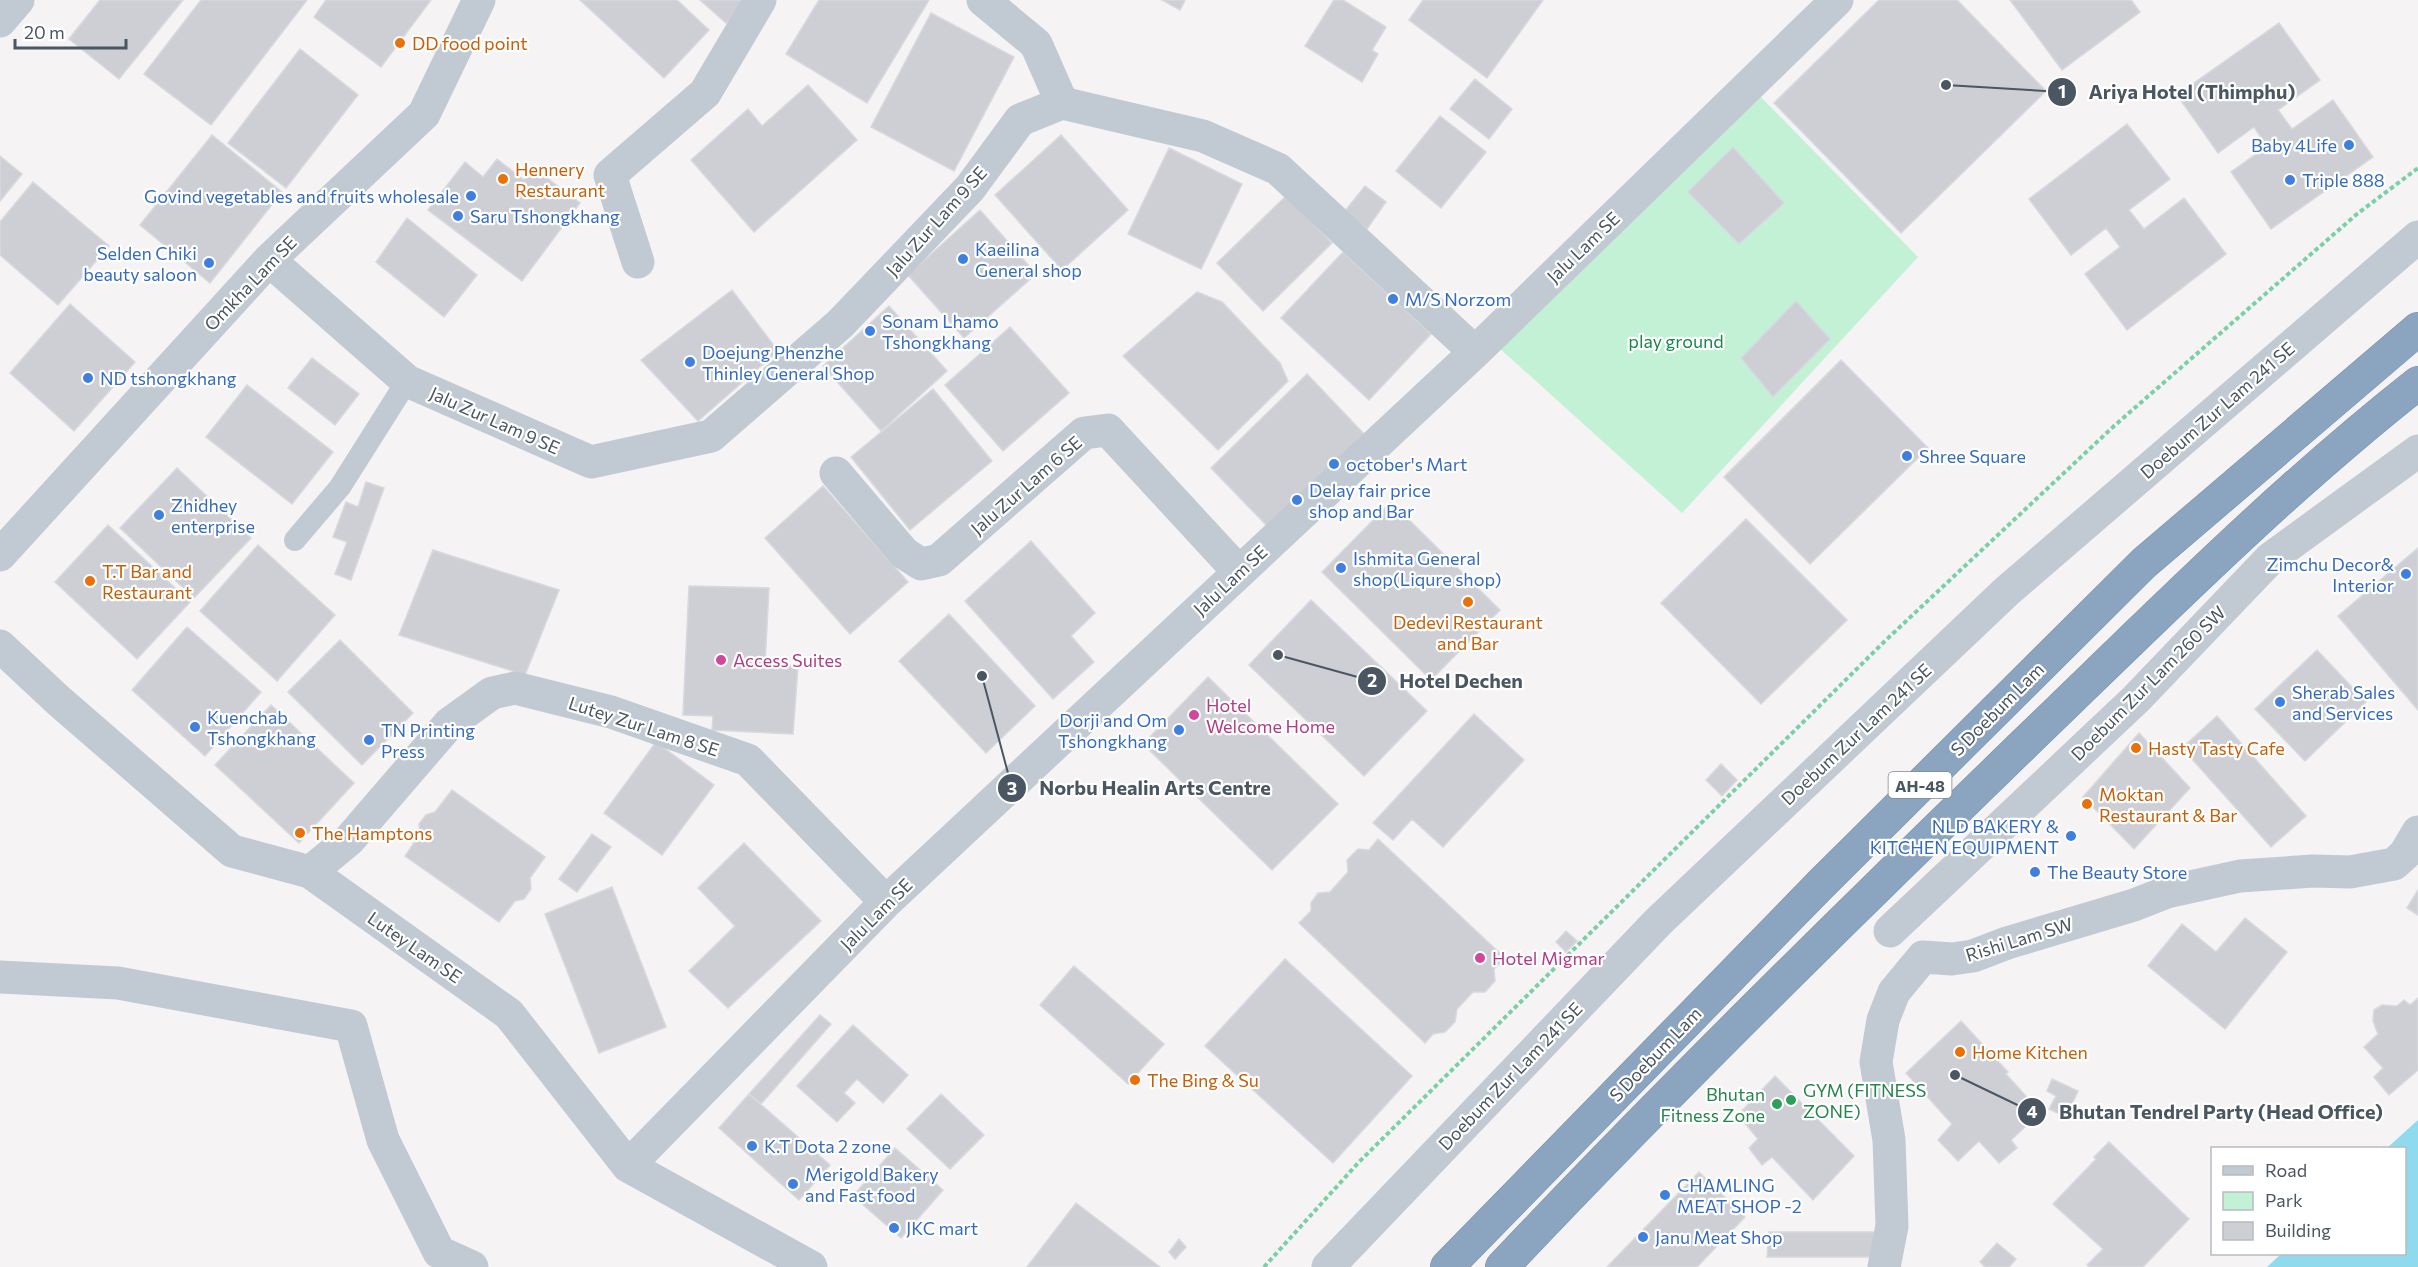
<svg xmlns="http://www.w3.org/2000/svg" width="2418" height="1267" font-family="Commissioner,sans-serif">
<rect width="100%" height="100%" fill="#f5f3f3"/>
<path fill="#c3f1d5" d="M1756 92 1918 257 1682 513 1497 346Z"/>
<path fill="#90daee" d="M2418 1120V1267H2267L2281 1254H2404V1148H2387Z"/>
<path fill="#cdcfd5" stroke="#d7d9de" stroke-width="1.5" d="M100 0H183L119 79 69 39Z
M201 0H307L211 125 144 74Z
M326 0H431L381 67 314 17Z
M580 0H677L709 30 664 78Z
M700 0H751L726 23Z
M819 0H929L867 103 786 54Z
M1162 0H1185L1180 10Z
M1334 0H1343L1386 27 1372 50 1378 54 1362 82 1305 46Z
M1423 0H1543L1487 78 1409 20Z
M1879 0H1957L2046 91 1901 233 1774 103Z
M2010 0H2131L2140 12 2062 70Z
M931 13 1014 57 954 171 871 127Z
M2279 23 2320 80 2278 110 2292 129 2333 100 2373 157 2271 229 2231 172 2267 146 2254 127 2218 153 2177 95Z
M300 49 358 95 286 188 228 143Z
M1475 79 1512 109 1489 139 1450 109Z
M808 85 857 140 754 232 691 160 748 109 762 126Z
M1440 116 1486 152 1441 208 1396 171Z
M2127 124 2170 179 2129 210 2144 229 2184 198 2226 254 2127 330 2085 274 2120 247 2106 228 2071 255 2029 199Z
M212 135 282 192 210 283 140 225Z
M1061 135 1128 210 1062 270 995 195Z
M1733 147 1784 203 1739 244 1688 192Z
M1169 148 1242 184 1201 269 1128 234Z
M0 156 22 174 0 201Z
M497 159 524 180 534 168 580 203 522 281 428 210 465 162 483 177Z
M33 182 109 246 58 305 0 255V222Z
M1365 186 1386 202 1367 229 1345 211Z
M1286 196 1332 243 1263 311 1217 263Z
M980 210 1036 274 964 338 908 275Z
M407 218 477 275 444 317 376 262Z
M1343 252 1431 334 1369 400 1281 318Z
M732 290 778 351 698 421 641 360Z
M1197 292 1222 302 1280 363 1288 381 1218 450 1123 356Z
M1796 301 1830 339 1773 397 1741 358Z
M70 304 135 362 74 431 10 373Z
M889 306 947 371 881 431 823 366Z
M1010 327 1069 393 1003 451 945 385Z
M312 358 359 394 335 425 288 388Z
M1841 360 1928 448 1810 564 1724 477Z
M1307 374 1365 435 1269 528 1211 468Z
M247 385 333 452 292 504 206 437Z
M933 389 992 461 910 530 851 457Z
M177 468 251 538 194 598 120 528Z
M366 482 384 488 351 580 335 574 347 542 333 537 346 502 358 507Z
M823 486 908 582 850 634 765 538Z
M1391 502 1500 610 1431 680 1322 572Z
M1746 519 1847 620 1761 704 1661 603Z
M108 525 190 602 137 659 55 582Z
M1031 541 1095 613 1071 636 1094 662 1053 699 965 601Z
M258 545 335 615 277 681 200 611Z
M2418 548V710L2338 616Z
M433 550 559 590 525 675 399 635Z
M689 586 769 588 765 664 798 666 793 734 712 730 713 716 683 715Z
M1311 600 1427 711 1364 776 1249 665Z
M949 614 1035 706 986 753 899 661Z
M187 627 261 692 205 756 132 690Z
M340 640 413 713 362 765 288 692Z
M2317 650 2366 702 2305 761 2255 709Z
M1208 677 1338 804 1272 870 1143 744Z
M271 705 354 783 299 843 215 765Z
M1474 714 1524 760 1443 847 1412 819 1393 840 1373 823Z
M2217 716 2306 816 2271 847 2182 748Z
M2139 733 2190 788 2134 849 2083 797Z
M656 742 714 785 662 855 604 813Z
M1721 764 1737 780 1722 796 1706 780Z
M452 790 545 857 530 878 531 889 524 899 515 901 499 922 405 856 420 834 419 824 426 815 435 812Z
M592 834 611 847 577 892 559 879Z
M1378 839 1505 958 1494 969 1495 981 1485 992H1473L1457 1009 1455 1022 1445 1032 1433 1034 1425 1043 1299 923 1311 911V903L1318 893 1330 892 1348 872 1347 860 1358 849 1369 850Z
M744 843 821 921 728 1008 689 971 735 926 698 888Z
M612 887 666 1027 599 1053 545 914Z
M2418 890V915L2407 908Z
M2245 918 2287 952 2225 1029 2148 966 2182 924 2216 952Z
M1566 931 1577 941 1566 952 1556 942Z
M1285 959 1412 1076 1333 1163 1205 1046Z
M1074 966 1164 1044 1128 1084 1040 1005Z
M2418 998V1070L2389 1095 2374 1077 2383 1068 2364 1047 2378 1034 2373 1021 2374 1010 2382 1005 2397 1006 2404 1000 2410 1005Z
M820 1015 831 1024 761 1104 749 1094Z
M1961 1021 2008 1072 2006 1074 2034 1105 2019 1119 2026 1126 2011 1140 2017 1148 1999 1163 1979 1141 1958 1161 1938 1140 1952 1124 1906 1073Z
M853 1025 908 1075 883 1103 857 1079 844 1093 855 1103 837 1122 797 1086Z
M1775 1076 1854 1156 1813 1200 1772 1157 1762 1165 1749 1148 1758 1139 1738 1115Z
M2052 1079 2078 1091 2066 1117 2049 1109 2056 1096 2047 1091Z
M749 1094 830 1165 799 1200 719 1128Z
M941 1094 984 1135 950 1169 907 1129Z
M2109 1142 2189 1219 2143 1267H2090L2087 1265 2103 1249 2053 1204 2096 1159 2094 1157Z
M895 1148 943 1190 901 1238 853 1196Z
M1699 1172 1745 1217 1697 1267H1607Z
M1076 1203 1160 1267H1027Z
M1769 1232H1874V1257H1767Z
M1179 1239 1186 1247 1175 1259 1169 1252Z
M1997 1243 2016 1259 2009 1267H1985L1980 1262Z"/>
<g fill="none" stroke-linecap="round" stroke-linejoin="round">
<defs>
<path id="highway" d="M1447 1267 1820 885 2144 563 2418 329
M1502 1267C1670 1089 1846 917 2022 746 2151 622 2277 494 2418 383"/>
</defs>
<use href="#highway" stroke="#7690ad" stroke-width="34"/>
<path stroke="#7ad0a6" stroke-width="4" stroke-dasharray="4.5 3" stroke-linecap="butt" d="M1264 1267 1359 1162 1886 640 2114 426 2357 214 2418 168"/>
<path stroke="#c1cad2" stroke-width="22" d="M295 540 340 487 407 381"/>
<path stroke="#c1cad2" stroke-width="33" d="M983 0 1036 44 1062 103
M0 21 18 0
M269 260 407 381 591 462 711 436 840 324 970 188 1020 120 1062 103 1203 136 1278 169 1475 352
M638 262 610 175 705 93 760 0
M836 473 904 553 921 564 939 560 1084 433 1108 430 1239 572
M0 555 269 260 424 114 479 0
M0 646 59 701 232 851 310 872 509 1014 628 1166 811 1267
M310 872 349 840 449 724 492 693 515 688 611 712 748 760 886 902
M1890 931 2136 699 2271 558 2418 451
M1923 957 1952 959 1973 956 2007 943 2134 905 2167 892 2240 876 2313 871 2350 872 2394 864 2405 854 2418 832
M0 977 118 983 351 1026 383 1140 439 1252 472 1267
M628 1166 886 902 1475 352 1837 0
M1328 1267 1658 922 2007 591 2418 237
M1884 1267 1892 1226 1889 1140 1876 1062 1883 1020 1894 992 1923 957"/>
<use href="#highway" stroke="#8ba5c1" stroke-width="33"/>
</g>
<g fill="#e8710a" stroke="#fff" stroke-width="2">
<circle cx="400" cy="43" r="6"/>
<circle cx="503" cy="179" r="6"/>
<circle cx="90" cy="581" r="6"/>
<circle cx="1468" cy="602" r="6"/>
<circle cx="2136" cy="748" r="6"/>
<circle cx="2087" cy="804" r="6"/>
<circle cx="300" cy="833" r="6"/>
<circle cx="1960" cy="1052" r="6"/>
<circle cx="1135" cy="1080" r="6"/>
</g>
<g fill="#3f7fe0" stroke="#fff" stroke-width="2">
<circle cx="2349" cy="145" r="6"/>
<circle cx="2290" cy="180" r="6"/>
<circle cx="471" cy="196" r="6"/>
<circle cx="458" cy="216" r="6"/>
<circle cx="963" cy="259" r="6"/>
<circle cx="209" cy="263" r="6"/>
<circle cx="1393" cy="299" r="6"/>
<circle cx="870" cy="331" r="6"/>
<circle cx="690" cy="362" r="6"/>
<circle cx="88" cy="378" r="6"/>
<circle cx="1907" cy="456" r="6"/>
<circle cx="1334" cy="464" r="6"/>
<circle cx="1297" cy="500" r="6"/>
<circle cx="159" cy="515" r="6"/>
<circle cx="1341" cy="568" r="6"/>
<circle cx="2406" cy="574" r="6"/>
<circle cx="2280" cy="702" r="6"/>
<circle cx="195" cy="727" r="6"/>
<circle cx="1179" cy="730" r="6"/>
<circle cx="369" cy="740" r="6"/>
<circle cx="2071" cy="836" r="6"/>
<circle cx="2035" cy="872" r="6"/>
<circle cx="752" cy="1146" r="6"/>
<circle cx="793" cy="1184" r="6"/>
<circle cx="1665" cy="1195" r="6"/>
<circle cx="894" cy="1228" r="6"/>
<circle cx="1643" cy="1237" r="6"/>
</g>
<g fill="#d1479c" stroke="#fff" stroke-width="2">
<circle cx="721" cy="660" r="6"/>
<circle cx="1194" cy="715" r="6"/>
<circle cx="1480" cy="958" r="6"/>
</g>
<g fill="#2e9e5b" stroke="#fff" stroke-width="2">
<circle cx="1791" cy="1100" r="6"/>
<circle cx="1777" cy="1104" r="6"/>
</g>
<g text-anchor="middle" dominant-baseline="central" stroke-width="4.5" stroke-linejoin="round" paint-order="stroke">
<rect fill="#fff" stroke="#808990" stroke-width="1.5" x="1888.5" y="772" width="63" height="26" rx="4.5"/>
<g font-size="16" font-weight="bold" fill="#4a5661">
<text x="1920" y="785">AH-48</text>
</g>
<g font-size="18" fill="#c56008" stroke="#fff" text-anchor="start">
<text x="412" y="43">DD food point</text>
<text x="515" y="169">Hennery<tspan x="515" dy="21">Restaurant</tspan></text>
<text x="102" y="571">T.T Bar and<tspan x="102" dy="21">Restaurant</tspan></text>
<text x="1468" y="622" text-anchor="middle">Dedevi Restaurant<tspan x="1468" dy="21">and Bar</tspan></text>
<text x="2148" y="748">Hasty Tasty Cafe</text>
<text x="2099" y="794">Moktan<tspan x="2099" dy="21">Restaurant &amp; Bar</tspan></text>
<text x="312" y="833">The Hamptons</text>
<text x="1972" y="1052">Home Kitchen</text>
<text x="1147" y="1080">The Bing &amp; Su</text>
</g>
<g font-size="18" fill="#366cbe" stroke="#fff" text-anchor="start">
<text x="2337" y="145" text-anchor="end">Baby 4Life</text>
<text x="2302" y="180">Triple 888</text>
<text x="459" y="196" text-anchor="end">Govind vegetables and fruits wholesale</text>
<text x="470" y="216">Saru Tshongkhang</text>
<text x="975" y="249">Kaeilina<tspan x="975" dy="21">General shop</tspan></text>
<text x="197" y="253" text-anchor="end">Selden Chiki<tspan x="197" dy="21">beauty saloon</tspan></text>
<text x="1405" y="299">M/S Norzom</text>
<text x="882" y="321">Sonam Lhamo<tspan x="882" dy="21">Tshongkhang</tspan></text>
<text x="702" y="352">Doejung Phenzhe<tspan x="702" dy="21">Thinley General Shop</tspan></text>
<text x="100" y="378">ND tshongkhang</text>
<text x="1919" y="456">Shree Square</text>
<text x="1346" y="464">october's Mart</text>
<text x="1309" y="490">Delay fair price<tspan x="1309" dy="21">shop and Bar</tspan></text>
<text x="171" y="505">Zhidhey<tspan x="171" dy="21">enterprise</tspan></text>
<text x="1353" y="558">Ishmita General<tspan x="1353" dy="21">shop(Liqure shop)</tspan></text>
<text x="2394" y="564" text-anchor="end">Zimchu Decor&amp;<tspan x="2394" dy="21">Interior</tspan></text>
<text x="2292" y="692">Sherab Sales<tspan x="2292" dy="21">and Services</tspan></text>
<text x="207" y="717">Kuenchab<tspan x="207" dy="21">Tshongkhang</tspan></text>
<text x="1167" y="720" text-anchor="end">Dorji and Om<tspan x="1167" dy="21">Tshongkhang</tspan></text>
<text x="381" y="730">TN Printing<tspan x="381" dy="21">Press</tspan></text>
<text x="2059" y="826" text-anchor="end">NLD BAKERY &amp;<tspan x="2059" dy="21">KITCHEN EQUIPMENT</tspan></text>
<text x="2047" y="872">The Beauty Store</text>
<text x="764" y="1146">K.T Dota 2 zone</text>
<text x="805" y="1174">Merigold Bakery<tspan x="805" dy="21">and Fast food</tspan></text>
<text x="1677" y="1185">CHAMLING<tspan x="1677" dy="21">MEAT SHOP -2</tspan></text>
<text x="906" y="1228">JKC mart</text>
<text x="1655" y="1237">Janu Meat Shop</text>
</g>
<g font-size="18" fill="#4a5661" stroke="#fff">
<text transform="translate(936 221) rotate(-48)">Jalu Zur Lam 9 SE</text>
<text transform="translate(1583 247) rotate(-44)">Jalu Lam SE</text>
<text transform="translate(250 283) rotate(-46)">Omkha Lam SE</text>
<text transform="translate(2217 410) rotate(-41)">Doebum Zur Lam 241 SE</text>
<text transform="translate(495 420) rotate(24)">Jalu Zur Lam 9 SE</text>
<text transform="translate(1026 485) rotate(-41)">Jalu Zur Lam 6 SE</text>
<text transform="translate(1230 580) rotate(-43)">Jalu Lam SE</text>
<text transform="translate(2148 683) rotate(-45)">Doebum Zur Lam 260 SW</text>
<text transform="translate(1997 709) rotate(-45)">S Doebum Lam</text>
<text transform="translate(644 726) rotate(18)">Lutey Zur Lam 8 SE</text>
<text transform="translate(1856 734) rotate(-43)">Doebum Zur Lam 241 SE</text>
<text transform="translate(876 914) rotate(-45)">Jalu Lam SE</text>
<text transform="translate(2019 939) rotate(-17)">Rishi Lam SW</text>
<text transform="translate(415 947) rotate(35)">Lutey Lam SE</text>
<text transform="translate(1655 1054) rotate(-46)">S Doebum Lam</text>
<text transform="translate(1510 1076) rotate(-46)">Doebum Zur Lam 241 SE</text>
</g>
<g font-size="18" fill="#17864f" stroke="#fff">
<text x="1676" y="341">play ground</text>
</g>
<g font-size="18" fill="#b23c85" stroke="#fff" text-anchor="start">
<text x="733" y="660">Access Suites</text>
<text x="1206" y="705">Hotel<tspan x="1206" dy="21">Welcome Home</tspan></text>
<text x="1492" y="958">Hotel Migmar</text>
</g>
<g font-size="18" fill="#27864d" stroke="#fff" text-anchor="start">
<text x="1803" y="1090">GYM (FITNESS<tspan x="1803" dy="21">ZONE)</tspan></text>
<text x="1765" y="1094" text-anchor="end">Bhutan<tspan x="1765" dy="21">Fitness Zone</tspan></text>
</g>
</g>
<path fill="none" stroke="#4a5661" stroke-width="2" d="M1946 85L2062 92M1278 655L1372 681M982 676L1012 788M1955 1075L2032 1112"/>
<g fill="#4a5661" stroke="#fff" stroke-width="2">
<circle cx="1946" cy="85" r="6"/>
<circle cx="1278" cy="655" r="6"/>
<circle cx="982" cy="676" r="6"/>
<circle cx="1955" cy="1075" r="6"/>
<circle cx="2062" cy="92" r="15"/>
<circle cx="1372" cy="681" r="15"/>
<circle cx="1012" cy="788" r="15"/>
<circle cx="2032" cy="1112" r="15"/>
</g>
<g font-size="18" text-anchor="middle" font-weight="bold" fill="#fff">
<text x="2062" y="98">1</text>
<text x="1372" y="687">2</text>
<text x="1012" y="795">3</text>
<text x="2032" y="1118">4</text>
</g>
<g font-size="20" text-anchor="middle" font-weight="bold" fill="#4a5661" stroke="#fff" stroke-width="4.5" stroke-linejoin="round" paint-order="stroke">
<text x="2192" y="99">Ariya Hotel (Thimphu)</text>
<text x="1461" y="688">Hotel Dechen</text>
<text x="1155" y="795">Norbu Healin Arts Centre</text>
<text x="2221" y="1119">Bhutan Tendrel Party (Head Office)</text>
</g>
<rect x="2211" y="1147" width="195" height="108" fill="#ffffff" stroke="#b7bbc0" stroke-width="1.5"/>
<rect x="2223" y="1166" width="30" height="9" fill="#c1cad2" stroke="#b7bbc0" stroke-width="1.5"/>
<text x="2265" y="1177" font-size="18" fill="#4a5661">Road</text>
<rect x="2223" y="1192" width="30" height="18" fill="#c3f1d5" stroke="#b7bbc0" stroke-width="1.5"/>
<text x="2265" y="1207" font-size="18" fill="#4a5661">Park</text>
<rect x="2223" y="1222" width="30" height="18" fill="#cdcfd5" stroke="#b7bbc0" stroke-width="1.5"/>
<text x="2265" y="1237" font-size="18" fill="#4a5661">Building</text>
<path d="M15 39v9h111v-9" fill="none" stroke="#4a5661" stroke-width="3"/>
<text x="24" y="39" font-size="18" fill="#4a5661" stroke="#ffffff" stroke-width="4.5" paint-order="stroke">20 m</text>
</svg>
